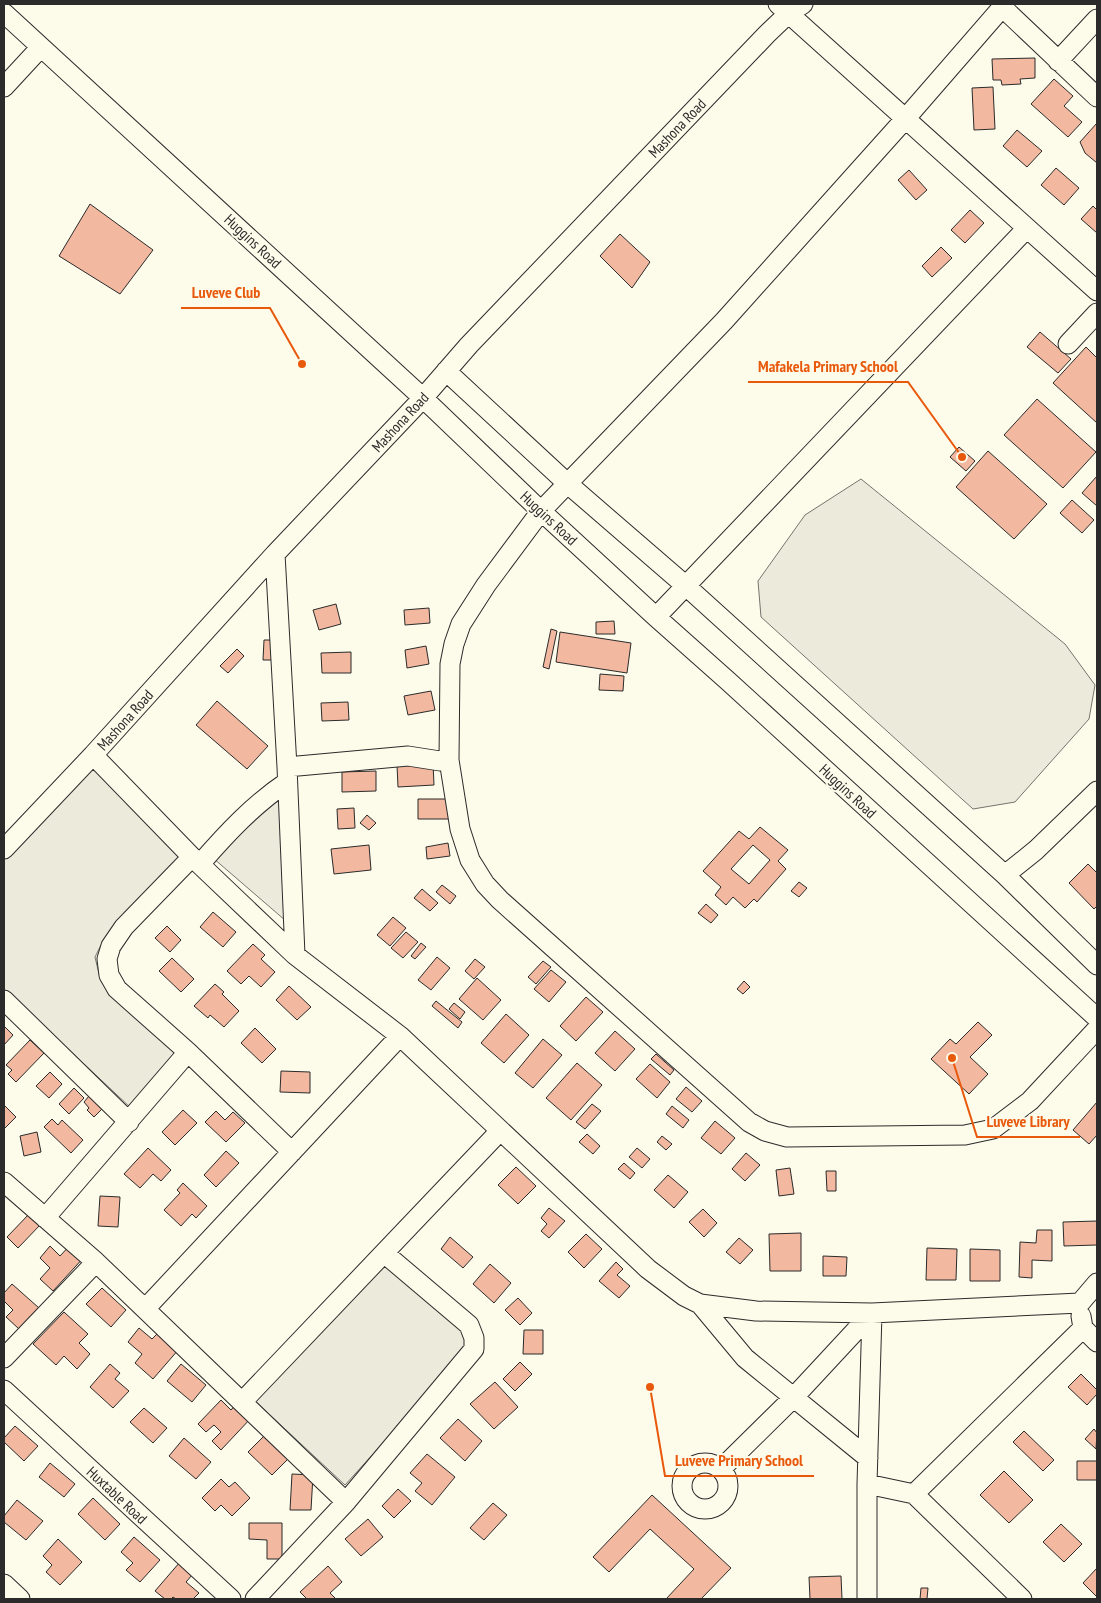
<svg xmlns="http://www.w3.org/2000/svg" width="1101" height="1603" font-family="'PT Sans Narrow',sans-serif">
<rect width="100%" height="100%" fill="#fdfbea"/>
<path fill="#ecebdb" stroke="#74746e" d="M861 479 1065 644 1095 685 1089 719 1015 802 973 809 761 617 758 581 805 515Z
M92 764 183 856 118 922 101 945 95 957 99 974 107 989 181 1053 132 1109 4 989V858Z
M282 791 286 921 213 858Z
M383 1264 465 1328 467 1350 345 1485 255 1401Z"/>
<path fill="#f2b8a0" stroke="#2b2b2b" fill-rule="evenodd" d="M1035 58V78L1020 79 1021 84 1002 85 1001 80H993L992 59Z
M1054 79 1073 96 1064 106 1082 122 1068 137 1031 104Z
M993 87 995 129 974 130 972 88Z
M1097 123V163L1085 153 1080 142Z
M1017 130 1042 151 1027 167 1003 146Z
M1056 168 1079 188 1064 205 1041 185Z
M909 170 927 190 916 200 898 180Z
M90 204 153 250 120 294 59 256Z
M1093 206 1097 210V233L1081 219Z
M970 210 984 223 965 243 951 230Z
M620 234 650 262 632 288 600 256Z
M941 247 952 258 932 277 922 266Z
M1040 332 1071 359 1058 373 1027 347Z
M1086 347 1097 358V423L1053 383Z
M1037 399 1096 452 1063 488 1004 435Z
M959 447 975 461 966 471 950 457Z
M988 451 1047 504 1014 539 956 487Z
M1097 476V506L1082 493Z
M1072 500 1094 520 1082 533 1060 513Z
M336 604 341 624 319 630 313 610Z
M429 608 430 623 405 625 404 610Z
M614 621 615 634H596V622Z
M551 629 557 631 549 669 543 667Z
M560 632 631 643 627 673 556 662Z
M264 640H276L275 660H263Z
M426 646 429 664 407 668 405 650Z
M237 649 244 656 228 673 220 666Z
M351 652V673H322L321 653Z
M600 674 624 676 623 691 599 690Z
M431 691 435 710 408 715 404 696Z
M217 701 268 746 247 769 196 725Z
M348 702 349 720 322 721 321 703Z
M433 763 434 785 398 787 397 765Z
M376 771V791L342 792V772Z
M418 799H449V819H418Z
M354 808 355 828 338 829 337 809Z
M367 815 376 823 369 830 360 823Z
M760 827 788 850 778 861 786 869 757 902 754 899 745 908 733 897 726 905 715 895 721 887 703 871 739 831 749 839ZM753 845 770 860 749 884 731 869Z
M448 843 450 856 427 859 426 847Z
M369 845 371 870 334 874 331 849Z
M1088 864 1097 873V906L1094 909 1069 883Z
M799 882 807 888 799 897 791 891Z
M442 885 456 896 450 904 436 892Z
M422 889 438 903 430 911 414 898Z
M706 904 718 915 711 923 698 913Z
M213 912 236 932 223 947 200 927Z
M393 917 406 928 390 946 377 935Z
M167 926 181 940 170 952 155 938Z
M406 932 418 942 403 958 391 948Z
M421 943 426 947 415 959 411 956Z
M253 944 265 955 261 959 275 972 261 987 249 976 241 984 227 971Z
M437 957 450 968 431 990 418 980Z
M172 958 194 979 181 992 159 971Z
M475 959 485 967 474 979 465 971Z
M543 961 551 967 536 984 528 977Z
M551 970 566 982 549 1002 534 989Z
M477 978 501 1000 483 1020 459 999Z
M744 981 750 987 743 994 737 989Z
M215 984 224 992 222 994 239 1011 224 1027 210 1015 208 1018 194 1006Z
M289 986 311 1007 297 1020 276 1000Z
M586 997 603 1012 576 1041 560 1026Z
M436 1001 462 1022 458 1028 432 1006Z
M454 1003 465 1012 460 1019 449 1009Z
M506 1014 529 1035 504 1063 481 1043Z
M978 1022 992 1035 970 1057 988 1074 969 1094 931 1059 950 1039 956 1044Z
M4 1026 13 1035 4 1045Z
M255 1028 276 1049 262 1063 241 1043Z
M615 1031 635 1049 615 1071 595 1053Z
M543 1039 562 1055 533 1088 515 1073Z
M30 1040 44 1053 16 1082 8 1074 12 1070 6 1065Z
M656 1054 674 1070 670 1075 651 1059Z
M577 1063 602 1085 571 1120 546 1098Z
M650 1064 670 1082 657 1098 636 1079Z
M281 1071 310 1072V1093L280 1092Z
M50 1072 62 1084 49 1098 36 1086Z
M686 1087 702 1101 692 1112 676 1099Z
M74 1088 84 1098 69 1114 59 1104Z
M89 1096 93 1100 96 1096 106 1105 94 1117 87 1110 89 1108 84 1102Z
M1097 1102V1135L1089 1144 1073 1130Z
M592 1104 601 1111 585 1129 576 1122Z
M4 1105 16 1117 4 1129Z
M672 1106 689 1120 683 1128 666 1114Z
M183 1110 197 1123 175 1145 162 1132Z
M216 1111 225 1120 233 1112 245 1123 226 1142 205 1122Z
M52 1119 58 1125 62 1120 83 1140 71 1153 44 1127Z
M715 1121 735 1138 721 1154 701 1138Z
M37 1132 41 1152 24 1156 20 1136Z
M587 1134 600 1146 593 1154 579 1142Z
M662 1136 672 1144 666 1150 657 1142Z
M148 1148 171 1170 161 1181 153 1174 140 1188 124 1174Z
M637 1148 650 1159 642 1168 629 1157Z
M226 1151 239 1163 216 1187 204 1175Z
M746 1153 760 1165 745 1181 732 1169Z
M624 1163 635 1173 630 1179 618 1169Z
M516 1167 536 1186 518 1204 498 1185Z
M790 1168 794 1194 779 1196 776 1170Z
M826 1171H836V1191H827Z
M668 1175 688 1192 674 1208 654 1190Z
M183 1183 207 1206 196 1218 192 1214 181 1226 164 1210 180 1193 177 1190Z
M100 1196 120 1197 118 1227 98 1226Z
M549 1208 565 1221 549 1238 541 1231 547 1224 541 1218Z
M703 1209 717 1223 704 1237 689 1222Z
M30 1213 41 1224 18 1248 7 1237Z
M1097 1221V1245L1064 1246 1063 1222Z
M1037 1230H1052V1261L1032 1260V1278L1019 1277 1020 1242 1036 1243Z
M801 1233V1271H770L769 1234Z
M586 1234 602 1249 584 1268 568 1252Z
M450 1237 473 1257 463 1268 441 1249Z
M739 1238 753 1250 740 1264 726 1252Z
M72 1243 86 1255 53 1291 40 1279 50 1268 40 1258 50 1246 60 1256Z
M927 1248 957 1249 956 1280H926Z
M970 1249 1000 1250V1281H970Z
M823 1256 847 1257 846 1276H823Z
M616 1262 623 1269 617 1275 630 1286 619 1298 599 1281Z
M490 1264 511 1283 494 1303 473 1284Z
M12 1284 39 1308 19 1329 6 1317 13 1310 4 1301V1293Z
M102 1288 126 1310 111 1327 86 1304Z
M518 1298 532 1313 520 1325 505 1310Z
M64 1312 88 1334 79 1343 90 1354 77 1369 64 1356 56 1365 33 1344Z
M139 1328 152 1339 159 1332 179 1349 153 1379 135 1363 142 1354 128 1342Z
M524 1330H543V1354H523Z
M520 1362 532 1374 515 1391 503 1379Z
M110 1364 120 1373 115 1379 129 1391 113 1408 90 1387Z
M181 1364 206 1385 192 1402 167 1381Z
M1081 1374 1097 1390V1394L1087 1405 1068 1387Z
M495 1382 518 1407 494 1429 470 1404Z
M221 1400 231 1410 237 1403 252 1417 221 1450 212 1441 221 1432 214 1425 206 1432 198 1424Z
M144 1408 167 1428 153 1443 130 1422Z
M458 1419 482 1441 465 1461 440 1438Z
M15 1426 38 1446 24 1461 4 1442V1438Z
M1094 1429 1097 1433 1096 1449 1085 1439Z
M1024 1431 1054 1460 1043 1471 1013 1442Z
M267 1433 291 1456 272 1475 248 1452Z
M184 1438 211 1462 196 1479 169 1456Z
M427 1454 455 1477 432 1505 415 1491 422 1483 410 1473Z
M1077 1461H1097V1480H1077Z
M50 1463 75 1484 64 1497 39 1477Z
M1004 1471 1033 1500 1009 1523 980 1495Z
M292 1474 313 1475 311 1510H290Z
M221 1479 229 1487 235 1482 250 1498 232 1516 221 1505 215 1511 202 1498Z
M398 1489 411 1501 394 1518 382 1506Z
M652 1495 731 1568 701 1599H666L694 1569 650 1529 609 1572 593 1557Z
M93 1498 120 1524 105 1540 78 1514Z
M17 1500 43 1521 26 1540 4 1522V1516Z
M493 1503 507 1515 484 1540 470 1528Z
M368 1519 383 1537 361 1556 345 1539Z
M249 1523H282V1559H267V1540L249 1539Z
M1061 1524 1082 1544 1064 1562 1043 1542Z
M134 1537 160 1560 140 1582 126 1570 133 1563 121 1552Z
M58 1539 82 1562 60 1585 46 1572 52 1565 43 1556Z
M180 1562 193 1574 186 1582 199 1593 193 1599H176L173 1597 171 1599H165L155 1591Z
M328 1566 342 1582 330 1593 336 1599H307L300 1592Z
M1097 1568V1597L1083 1583Z
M841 1576 842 1599H810L809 1577Z
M921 1588H928L927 1599H920Z"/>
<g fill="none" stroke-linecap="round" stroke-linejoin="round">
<defs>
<path id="minor" d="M778 4 1097 291
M1005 4 906 118 724 321 541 511 486 585 461 624 454 644 450 664 449 760 460 829 470 860 485 884 500 900 749 1122 765 1131 787 1137 965 1135 993 1129 1030 1101 1097 1029
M1002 7 1097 97
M4 13 423 398 541 511 656 617 728 681 1097 1018
M1058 61 1097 19
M4 87 41 47
M1068 344 1097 313
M446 371 568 484 686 586 1005 875 1097 965
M275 554 287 767 295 955
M656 617 1027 228
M93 755 192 857 295 955 400 1036 648 1269 684 1296 700 1304 756 1311 872 1313 1080 1303 1097 1283
M287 767 408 756 440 761 449 760
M4 849 93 755 275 554 423 398 469 345 767 34 789 13 803 4
M192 857 124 927 111 946 107 959 109 975 117 989 188 1052 292 1152
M200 864C227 833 253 805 287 782
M1005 875 1036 850 1097 791
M4 1000 129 1122
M4 1182 96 1262 346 1502
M45 1218 188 1052
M700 1304 745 1358 868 1458
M145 1309 400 1036
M1081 1316 1083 1328 1097 1342
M4 1358 96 1262
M4 1390 231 1599
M242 1402 500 1131
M682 1486a23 23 0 1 1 46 0a23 23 0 1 1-46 0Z
M722 1468 794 1397 872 1313
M867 1484 914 1494 1022 1599
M914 1494 1083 1328
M4 1584 20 1599
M255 1599 346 1502 474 1349V1338L469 1325 384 1253
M867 1599V1484L872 1313"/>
</defs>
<use href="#minor" stroke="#2b2b2b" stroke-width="21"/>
<use href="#minor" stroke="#fdfbea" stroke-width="19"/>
</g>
<g text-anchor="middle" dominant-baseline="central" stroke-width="4" stroke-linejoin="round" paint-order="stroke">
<g font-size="15" fill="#2b2b2b" stroke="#fdfbea">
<text transform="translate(677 128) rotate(-46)">Mashona Road</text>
<text transform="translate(253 241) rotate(43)">Huggins Road</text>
<text transform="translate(400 422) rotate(-47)">Mashona Road</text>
<text transform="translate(549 518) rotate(43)">Huggins Road</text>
<text transform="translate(125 720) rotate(-48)">Mashona Road</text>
<text transform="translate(848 791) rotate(43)">Huggins Road</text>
<text transform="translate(117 1495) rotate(43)">Huxtable Road</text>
</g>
</g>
<path fill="none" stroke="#e8590c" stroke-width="2" d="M302 364L270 308H181M962 457L908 382H748M952 1058L977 1137H1080M650 1387L665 1476H814"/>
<g fill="#e8590c" stroke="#fdfbea" stroke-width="2">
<circle cx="302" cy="364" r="5"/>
<circle cx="962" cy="457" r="5"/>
<circle cx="952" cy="1058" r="5"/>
<circle cx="650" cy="1387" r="5"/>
</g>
<g font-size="16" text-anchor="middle" font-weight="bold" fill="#e8590c" stroke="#fdfbea" stroke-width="4" stroke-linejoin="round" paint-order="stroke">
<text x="226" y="298">Luveve Club</text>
<text x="828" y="372">Mafakela Primary School</text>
<text x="1028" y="1127">Luveve Library</text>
<text x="739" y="1466">Luveve Primary School</text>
</g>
<rect width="1101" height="1603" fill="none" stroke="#2b2b2b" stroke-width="10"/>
</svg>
